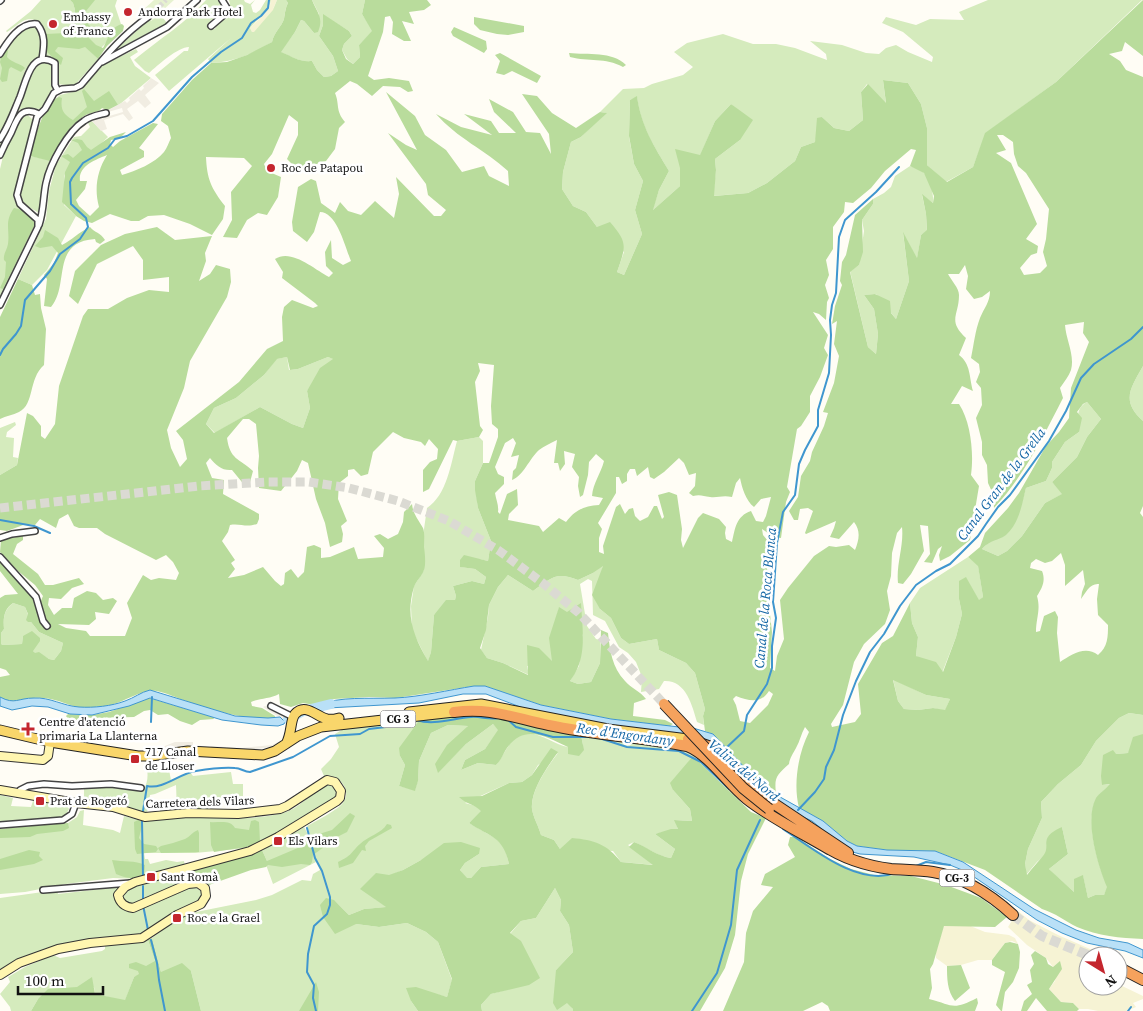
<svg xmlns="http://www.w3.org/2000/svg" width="1143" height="1011" font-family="'Source Serif 4',serif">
<rect width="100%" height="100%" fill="#fffdf5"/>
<path fill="#f6f3d4" d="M271 0H277L273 9 278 0 283 4 281 9 284 5 286 8 282 15V20L262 41 267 28 280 11 266 27 256 35 255 32H252L250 28 265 13 270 5Z
M1018 911 1029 920 1058 935 1106 956H1088V986H1118V984L1143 996V999L1133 1003 1136 1007 1127 1011H1098L1088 1009H1079L1073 1003 1061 1002 1049 989 1055 981 1059 962 1053 967 1046 958 1027 945 1008 927Z
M944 925H968L985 932 1009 935 1015 938 1018 944 1012 941 1005 943 992 960H978L961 965 947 966 936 958V952Z"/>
<path fill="#d5ebbd" d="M41 0H70L73 3 75 10 69 31 98 59 74 86 57 84 56 80 58 63 45 56C45 44 49 26 35 20 31 19 27 19 23 21 18 24 12 29 7 32L6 31 31 11Z
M84 0H117L115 6 122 27 95 54 74 31Z
M206 0H218L224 9 214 19 211 20 210 29H215C219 17 234 15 229 0H244L245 2 250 4 255 0 251 5 253 12 256 13 260 10 266 0H271C269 12 257 19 250 28L252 32H254L273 10 277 0H286L288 3C285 9 285 13 284 19 282 26 274 32 272 42 253 54 233 62 211 63L208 59 231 38 169 91 155 75 184 51H188L189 47C178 47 158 65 149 73L145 71 134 60C159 39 185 24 206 0Z
M312 0H365L362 14 373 31 359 45 360 57 353 64 347 59 342 50 344 44 352 36 349 31 323 15V25L319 36 333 56 338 71 331 76 324 77 317 70 312 61C297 62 294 57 280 52L295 32 301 20 304 21 314 33 319 14Z
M988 0H1142L1056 82 986 133 973 167 946 182 927 165V128L921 104 908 83 883 80 886 104 867 84 861 92 863 120 849 131 834 128 822 117 815 142 801 147 795 161 767 183 748 193 713 196 716 170 715 159 740 140V112L731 104 715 121 700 156 680 168V186L652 211 659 190 669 171C654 146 641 127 637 97L630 100 629 137 634 164 643 181 635 210 642 234 624 275 617 272 624 252 597 227 586 212 573 206 562 189 563 172 571 142 581 137 606 113 600 112 623 89 644 88 652 84 683 75 693 67 674 52 687 43 723 34 753 44H776L795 48 827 60 826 54 810 41 842 45 866 53 879 54 886 48 896 45 908 52 932 62 933 57 903 32 882 23 886 17 916 25 930 19 964 20 959 12Z
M160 14 167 23 114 51 150 19 151 21Z
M28 26H31L39 29 41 39 39 57 25 71 12 110 0 133V58L10 42Z
M136 49 138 52 130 57 135 66 151 78 119 105 108 110 102 108 99 111 86 114 73 125 53 101 60 95 80 90 103 65Z
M44 62 53 66 52 85 53 87 41 109 29 108 19 110 0 148V143C7 132 14 121 18 108 25 91 26 71 44 62Z
M28 115 33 120 14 199C18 210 30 213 35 224L0 298V169L4 152 21 118Z
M92 121 108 137 91 153 72 160 64 176V205L76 216 47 270 32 285 18 279 46 219 49 191 56 165 74 137 81 136 90 127 88 123Z
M30 156 50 160 42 181 39 213 24 204 20 198Z
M910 166C914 167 919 169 922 171 930 177 934 194 933 203L922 195 926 214 927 231 921 235 917 259 903 233 909 281 896 319 876 294 864 295 874 309 878 334 876 354 868 347 850 271 859 265 864 231 862 220 873 204V199L884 193 891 187 895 176Z
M287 357 289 370 298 369 328 357 334 359 307 391 310 408 303 428 292 424 260 407 215 433 206 424 214 408 236 398 264 375 276 359Z
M1143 366V434V421C1121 401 1130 389 1143 366Z
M1087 402 1101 419 1087 437 1077 457 1052 482 1063 494 1045 503 1022 536 1007 551 998 556 982 549 990 541 1004 536 1020 509 1026 488 1046 481 1052 468V462L1065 442 1079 432C1078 420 1075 408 1087 402Z
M15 422 16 425 7 432 6 437 14 438 13 457 18 458 17 465 0 475V428Z
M479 437 483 441V463L475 481 478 508 491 541 488 561 479 559 461 567 475 569 486 577 484 584 472 581 453 586 456 596 455 601 434 615 431 652 428 662 412 630 411 606 414 586 424 570V529L427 508C447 495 451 463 457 441Z
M968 557 978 565 983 597 979 601 966 578 959 599 962 614 956 637 942 673 916 656 918 637 912 623 910 603 920 588Z
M603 565 600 609 611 618 621 638 629 644 657 639 659 650 686 663 695 673 705 709 703 716 704 725 697 722C692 705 686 680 664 681L659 689 641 692 642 677 636 662 628 653 619 647 605 621 593 615 592 581 588 579 580 584 587 626 596 639 600 640V663L591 682 578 684 570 681 579 666 583 635 559 608 556 619 553 662 527 666 529 675 503 663 487 658 481 650 488 617 489 605 498 587 508 575 533 591C551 578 556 571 578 580L593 573Z
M13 603 25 607 31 622 39 632 63 643 61 651 54 660 49 659 39 653 35 654 23 636 22 644 3 645 1 644V633L4 629C3 618 4 610 13 603Z
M893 679 926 695 950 699 945 711 933 708 918 710 904 709 898 701Z
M1129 713 1143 715V734L1128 753 1116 754 1102 785 1111 784C1107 788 1100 792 1097 798 1084 818 1098 867 1108 887L1104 895H1095L1088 898 1083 876 1074 892 1054 874 1049 869 1068 854 1062 827 1045 855 1037 862 1026 875 1025 864 1028 849 1042 818 1041 802 1058 784 1081 765 1096 741 1119 718Z
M421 718 400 756 405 765 399 786 415 790 418 780 419 761 431 733 448 725 468 726 438 772 466 744 493 724 499 730 485 749 465 760 461 770 478 763 496 765C504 756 507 744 517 737 532 725 553 745 568 747 572 748 579 746 583 745L581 735 682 750 693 756 684 768 673 790 690 809 692 821 675 820 678 829 655 834 675 849 671 858C657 856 647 848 634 842L628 845 655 865 621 862 613 851 560 849 554 840 541 835C539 827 533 817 532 809 530 791 548 766 558 753L538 765 532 775 522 782 509 783 465 803 476 806 482 811 469 823 495 838 505 848 509 864 481 867 471 878H466L460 870 465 863 479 854 421 860 403 870 389 876 375 899 387 907 364 909 349 915 334 900 356 924 379 927 407 923 426 932 438 942 452 980 447 997 435 994 411 1001 418 1011H201L191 971 161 972 152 938 174 921 196 912 256 900 272 895 302 880 311 881 313 874 320 870 316 862 273 884 265 862 267 861 262 850 304 827 312 842 307 826C318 820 332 813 341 805 355 791 338 771 321 778L324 776 321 769 331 759 339 747 335 734 345 728Z
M146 762H150L151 772 169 770 171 780 190 772 193 776 231 772 233 784H243V796L225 798 207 809 177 811 176 785 155 794 150 795 147 813 140 812 121 805 84 800V788L102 787 143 791C149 781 148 773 146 762Z
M330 784 334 785 338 791 337 796 333 799 290 827 260 843 247 848 195 853H144L145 859H148L150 864 166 860 177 862 184 861 185 866 142 879 113 878 66 884 25 892 0 894V829L68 823 77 817 80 811 84 810 83 825 113 830 120 833 124 816C148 823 161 818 185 817 219 817 252 822 286 812 297 809 313 793 323 785Z
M0 795 13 798 11 806 31 807 33 801 67 806 69 809 64 818 0 822Z
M186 873 188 879C173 886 142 907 127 903L124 901 123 894 129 888Z
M119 887C113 901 118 909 133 912L187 888 195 887 201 891 202 896C197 903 190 904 182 908 165 915 154 930 136 936L86 940 0 971V898L57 890 58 894Z
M555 888 561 900 560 911 569 925 573 952 556 970V986L573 1009V1011H482L481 1005 491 994 509 989 510 934 521 921 536 918Z
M148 940 155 961 154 972 134 977 125 1001 95 994 94 987 38 999 31 1011H11L10 1007 0 994 10 982 8 977 25 967 53 955 60 958 102 951 105 949V946L142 942Z"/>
<path fill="#b9dc9c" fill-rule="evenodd" d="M70 0H95L82 16 87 23 91 27 88 37 96 45 103 48C109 38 109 28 122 24L124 26 123 31 107 46 98 59 85 47 79 49 58 47 55 51 63 58 61 65 47 52 46 34 66 33 70 30 75 10 73 3Z
M286 0H312C317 13 324 17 318 32L314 33 304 21 301 20 295 32 281 52C294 57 298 62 312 61L317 70 324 77 331 76 338 71 333 56 319 36 323 25V14L349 31 352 36 344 44 342 50 346 59 353 64 360 57 359 45 372 31 362 14 365 0H427L431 5 424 10 409 12 414 24 402 21 411 41H404L392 34 393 22 390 16 385 17 383 32 368 76 374 80 389 78 409 81 413 91 408 92 400 87 383 86 372 96 357 84 350 81 335 93C340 105 335 110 345 122L339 128 335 149 326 161 298 170 287 159 298 135V122L289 115 272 154 264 164 267 171 281 177 278 197 267 215 258 213 247 220 237 238 223 237 232 220 231 192 252 166 244 158 206 157C207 179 211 188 225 206L223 219 212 235 190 224 164 215 148 216 139 221H131L110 214 92 223 84 221 76 216 62 202 65 172 70 162 61 156 68 154 73 158 82 150 78 143 71 140 77 139 82 140 87 147 91 150 110 137 126 132 119 139 111 140 110 144 113 147 120 141 153 123 158 124 139 148 144 151V157L120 170 122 175C136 171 155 163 164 152 167 148 169 142 171 138L168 126 161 121 162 114 192 80 211 63 227 62 247 55 272 42C274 32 282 26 284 19 285 14 285 9 288 3ZM107 155C97 171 94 189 99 207L90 216 79 206 76 200 85 189 87 181H80C78 166 95 160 107 155Z
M1143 0V56L1125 42 1122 51 1109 54 1120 61 1126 70 1143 77V366C1130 389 1121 401 1143 421V506L1140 513 1143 517V715L1129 713 1119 718 1096 741 1081 765 1058 784 1041 802 1042 818 1028 849 1025 864 1027 875C1032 868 1038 862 1043 856 1052 845 1037 838 1062 827L1068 854 1049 869 1074 892V879L1083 875 1088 898 1095 895H1104L1107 887C1098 866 1084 820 1096 798 1099 793 1106 789 1110 784L1102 785 1101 776 1103 755 1113 750 1116 754 1128 753 1133 737 1143 734V939C1120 938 1098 936 1077 927 1065 921 1055 913 1042 909L985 870 935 851 887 850 857 846 847 841 823 821 799 808C793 784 798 754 809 732L805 727C801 734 800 741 796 748 793 754 790 757 789 764 777 775 774 777 776 793H773L747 770 713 734 705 731 703 716 705 709 695 673 686 663 659 650 657 639 629 644 621 638 611 618 600 609 592 595 603 566 593 573 578 580C556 571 551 578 533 591L508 575 498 587 489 605 486 630 480 648 487 658 503 663 528 675 527 645 539 648 552 661 549 638 559 607 567 612 581 603C582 623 586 648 578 667 576 672 573 677 570 681L578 684 591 682 600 663 601 630 608 633C610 651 612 667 625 681 631 688 640 691 646 699L634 703 633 716 665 720 673 724 670 726 611 719 541 705 485 686H474L396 698 369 697 334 699 315 705 303 703 291 707 280 704 279 694C270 699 260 698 251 702L252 706 262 708 275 716V718C244 720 215 711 186 701 177 698 167 693 157 691 142 689 126 701 111 705 99 707 84 710 73 706 57 701 51 697 33 698 17 699 15 705 0 697V677L10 675 6 670 0 668V598L5 595 18 594 0 571V561L39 605 43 596 35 585 18 571 0 552 1 540 23 536V540L17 544 13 554 38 574 45 585H53L79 578 84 584 72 588 61 599 49 598 48 605 54 615 62 608H72L74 598 87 591 96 593 103 600 113 598 117 601 109 614 95 612 96 619 89 625 58 624 66 628 86 631 90 636H125L132 618 127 603 143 575 151 580 159 578 176 580 179 573 173 562 166 555 156 560 105 534 97 528H79L74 526 68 514 59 519 56 528 40 519 35 525 26 524 7 531 0 530V475L17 465 27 413 33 416 41 426V436L45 439 55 424 59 386 83 316 88 309H108L127 298 149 290 169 292V277L143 280V260L133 246 97 264 78 304 69 296 75 271 101 245 125 234 157 227 175 240 212 236 205 253 206 261 199 281 210 274 216 265 230 269 231 282 227 297 190 361 184 388 167 430 171 448 180 467 187 459 183 440 176 431 239 382 267 349 283 341 282 317 284 307 292 300 313 308 318 306 315 303 282 278 283 272 275 259C291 248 314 269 329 277L333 273 326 266 325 252 331 240 332 258 343 265 351 261C345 247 337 212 320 212L314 232 307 242 293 231 292 222 298 187 311 179 316 181 321 203 335 213 340 202 348 211 361 215 375 201 394 218 399 194 396 177 434 216H441L446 210 428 195 426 184 388 133 406 145 417 150 386 92 415 116 425 135 446 150 462 172 484 166 489 176 509 186 508 171C485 150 457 138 436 114L461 127 492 135 464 114 491 121 499 133H516L494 112 489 99 513 112 526 132 540 133 551 154 549 134 522 94 537 96 552 113 576 128 600 112 607 113 581 137 571 142 563 172 562 189 573 206 586 212 597 227 610 222C628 243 626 246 617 272L624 275 642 234 635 210 643 181 634 164 629 136 630 100 637 96C641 126 654 146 669 171L659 190 653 210 680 186V168L675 149 700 155 715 121 731 104 753 120 740 140 715 159 716 170 714 196 748 193 767 183 795 161 801 147 815 142 817 118 822 117 834 128 849 131 863 120 861 92 868 84 886 103 883 80 908 83 921 104 927 128V165L947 182 973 167 985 133 1056 82ZM997 135H1003L1013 142 1014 154 1018 166 1026 173 1049 209 1046 239 1043 252 1047 266 1040 273 1024 275 1020 268 1031 255 1037 253 1038 246 1026 239 1037 224 1011 163 996 153 1006 150ZM911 149 916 150 910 166 924 173 934 196 933 203 922 194 926 214 927 230 921 235 917 258 903 232 909 281 896 319 891 313 890 301 875 294 864 295 874 309 878 334 876 354 868 347 850 272 859 265 863 252 862 220 873 204V199L855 215 846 255 842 262 840 281 842 285 835 306 832 324 837 321 834 344 839 356 834 383 823 412 828 413 824 426 812 452 810 461 801 476 798 497 789 511 794 520H798L800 509 808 508 813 511 805 533 806 534 836 521 834 528 830 537 839 539 854 522C861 531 859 540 855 550L849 545 836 547 829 546 814 556 788 588 780 600 784 639 777 656 775 671 770 668 772 632 770 614 772 590 768 582 767 567 772 552 768 541 763 535 762 529 774 537 781 538 786 502 790 492 787 487 797 429 801 426 810 412V396L820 377 828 355 824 348 828 335 813 312 819 314 826 320 827 302 829 298 825 285 829 275 826 260 833 249V227L844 212 845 202 853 203 871 188 885 171ZM965 265 968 276 966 289 974 299 982 297 990 291C990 302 984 308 980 318 975 331 974 344 971 358L979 364 980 372 976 382 981 388 982 405 976 418 982 442V455L987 465 988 483 993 494 994 508C1024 476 1043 437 1063 398L1060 388C1064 382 1069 376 1071 370 1075 355 1066 340 1065 325L1084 322 1083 333 1089 342 1071 388 1069 418 1059 432 1046 446 1019 493 1008 508 985 533 980 547 968 557 978 566 983 597 979 600 966 577 959 581V599L962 614 956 637 943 672 936 662 916 656 918 637 912 623 910 603 893 636 882 643 858 684 861 714 855 722 832 727 831 724 843 705 854 662 864 644 885 624 890 610 887 591 891 576 892 553 897 533 902 527C904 546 896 564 898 583L903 584 911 574 924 551 920 525 928 526 930 554 924 562 932 563 938 549 942 546 939 555 940 561 950 556 970 540 979 486 971 475C974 454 971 422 959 404H951L962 386 973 391C969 377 971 364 959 355L966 338C947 320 959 316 959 295 959 288 951 280 948 274H959ZM287 357 290 370 298 369 328 357 333 359 320 368 307 391 310 408 303 428 292 424 260 407 214 433 206 424 214 408 236 398 264 375 277 359ZM478 363 494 365 491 406 492 424 498 429V437L489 463H483L475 481V490L478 508 491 541 488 561 464 555 460 560V567L475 569 486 577 484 584 472 581 453 586 456 596 455 600H446L434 615 431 652 428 661C414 637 405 616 414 587 416 581 422 576 424 570 426 564 425 554 424 547 424 541 425 533 423 528 418 519 413 514 412 504L404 512 403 522 398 534 388 539 380 534 374 536 384 548 383 557 358 559 354 547 330 557 321 558V548L314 545 307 547 304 572 298 578 291 569 285 573 284 584 281 586 275 581 263 567 244 575 228 578 235 569 231 563 235 560 222 541 228 532 230 525C240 523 246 528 257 524L259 519V514L223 494 224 480 212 478 206 463 210 458C216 465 222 471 232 470L246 487 249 486 253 471C239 458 230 460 227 438L243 419H249L256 424 259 456 258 468 259 488 281 491 297 471 302 460 308 463 316 499 325 523 330 547 342 542 343 534 341 526 347 521 338 499 339 483 348 476V470L354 469 361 476 368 474 373 452 393 432 404 438 421 442 425 446 429 439 438 449 437 459 430 462 423 470V492L429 489 453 440 457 441 479 437 483 430 480 426 475 382 480 371ZM1087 402 1101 419 1087 437 1077 457 1052 482 1062 494 1045 503 1022 536 1007 551 998 556 982 549C991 539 998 541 1006 535 1019 524 1022 504 1026 488L1046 481 1052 468V462L1065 442 1079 432 1082 418 1077 412 1083 404ZM513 438 516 443 511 457 519 455 516 468 513 471 512 480C524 475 529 459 539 450 544 446 551 443 557 440L554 463H558L560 471 565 464 564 451 575 454 572 467 579 477 578 486 580 497 583 495 588 475 589 462 596 454 604 461C601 473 593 483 592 496L603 498 599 505C584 506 575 510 566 522L559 518 543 532 539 526 508 520 509 514 518 505 517 489 507 494 500 514 498 512C499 505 496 500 495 493L504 484V477L498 474 495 467 505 443ZM679 458 684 463 689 475 696 473 695 486 689 493 693 496C700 494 703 496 710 497 718 498 722 495 732 497L736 483 740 478C742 488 746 501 754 507L761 499 771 497 766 516 763 522 756 521 751 511C736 516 735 529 732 542L726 539 725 533 726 527 719 519 703 513 698 518 683 548 681 540 682 529 677 495 669 492 658 495 664 517 662 519 657 506H654L648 517 640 521 635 516 633 508 629 509 625 514 620 504 616 507 603 546 604 554 599 552V538L602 529 598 523 616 493V477H619L622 484 627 481V474L630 469H635L637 476 648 467 650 477 654 479 664 472ZM1061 553 1065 565V586L1083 570 1085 584 1082 592 1081 599C1086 592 1090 583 1099 584L1097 599 1098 615 1108 625C1108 636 1108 647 1098 655 1085 645 1071 655 1060 662L1057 633 1058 617 1055 611 1044 616 1040 631 1036 632C1036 618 1041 610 1037 596 1042 588 1046 581 1042 571L1030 568 1031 563 1036 559 1045 563 1052 561ZM13 603 25 607 28 614 26 620 28 622H31L39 632 63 643 61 651 54 660 49 659 39 652 35 653 33 651 40 641V638L32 631 23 636 22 644 3 645 1 644V633L4 629C3 618 4 609 13 603ZM893 680 926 695 950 699 945 710 933 708 918 710 904 709 898 701ZM769 691 773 694 768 705 750 723 740 721 736 705 733 699 736 696C749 701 761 704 769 691Z
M474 17 524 26V32L508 35 497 34 480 30 474 24Z
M454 27 486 41 487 49 484 53 453 36 451 32Z
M8 50 7 57C12 63 20 63 25 68L21 72 11 67 9 69 7 81 2 82 0 79 2 68 0 62 2 54Z
M500 53 541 76 537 83 512 71 504 75 496 73 500 61 495 55Z
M569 53C588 55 612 51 626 65L623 67C605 57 589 62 570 57Z
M84 89 94 101 109 91 118 105 108 110 102 108C97 113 90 112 84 116 68 126 59 144 50 161L30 156C35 140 42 104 59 97L62 98C60 110 64 115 73 120L87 107 82 91Z
M14 208C23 209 31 216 35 224L3 289 0 288 5 277 6 262 4 260C3 254 7 250 8 244 10 229 4 222 14 208Z
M90 227C95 233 100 232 105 240L100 244 96 242 95 239C50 242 70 285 51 307L44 306 47 279 44 275 54 263 58 253 52 246 40 248 35 246 43 237 45 230 58 238 62 245C72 240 79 232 90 227Z
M18 279 32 285 35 295 40 294 41 308 46 329 44 365C28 379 35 404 19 412 13 415 6 416 0 419V317Z
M149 698 213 717 214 719 200 720 192 725 180 721 168 714 158 715 150 710 144 711 134 717 97 718 91 722 68 719 66 716 68 714 92 715 109 712Z
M475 712 581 735 584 750 579 756 568 754V747C546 737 525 723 507 748 503 754 502 759 496 765L478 763 461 770 465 760 485 749 498 730 493 724 466 744 438 773 435 764 447 745 468 726 448 725 431 733 419 761 418 781 415 791 399 786 405 765 400 756 399 748 421 718Z
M551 748 558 752C548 766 530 791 532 809 533 817 539 827 541 835L554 840 560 849 572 838C594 840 607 844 621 862L653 865 629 847 634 842C647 847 657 856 671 858L675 849 655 834 671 829H678L674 820 692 821 690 809 673 790 670 783 693 756 751 812 766 818 748 854 741 881 735 935 725 968 700 1011H573V1009L567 1003 557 1010 553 1003 556 970 573 952 569 925 560 911 561 900 555 888 536 918 521 921 510 933 521 941 540 978 529 985 491 994 481 1005 482 1011H418L411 1001 406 988 416 987 447 997 452 979 438 942 426 932 407 923 379 927 356 924 335 934 323 917 320 905 326 898 334 900 349 915 364 909 386 907 360 889 376 873 389 875 403 870 421 860 444 843 461 842 480 848 479 854 465 863 460 870 467 878H471L481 867 509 864C503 836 490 837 469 823L481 811C474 804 466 804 459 797L482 796 509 783 522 782 532 775Z
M350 813 355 816 347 832 339 836H333L325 842 324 847 313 855 312 862 310 865 301 864 282 867 268 865 266 867 251 870 209 885 203 880 193 877 191 871 259 851 262 850 267 861 312 842 319 834 332 830Z
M138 820 143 822 139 838 144 844 156 846 158 849 156 852 137 854 135 849 134 822Z
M255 820 259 822 260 842 252 846 214 852 211 845 210 822C219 823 230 819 235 828L249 830 251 821Z
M68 823 69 828 63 831 37 834 30 837 0 838V829Z
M387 824 391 825 392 828 369 841 365 846 366 851 362 850 353 863 339 868 338 862C353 855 350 853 360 844 368 836 381 834 387 824Z
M198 830 199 833V852L161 853 158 848 161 846C169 844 177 842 185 839 190 837 192 832 198 830Z
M790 837H796L830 859 851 869 874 875 911 876 946 885 981 898 1007 917 995 927 944 926 933 964 930 969 932 988 929 999C953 1005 952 1011 977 998L978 1003 975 1011H830L828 1006 822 1002 803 1011H723L744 962 746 933 753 911 773 887 761 885 765 874 795 857 788 845Z
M29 850 40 852 39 856 43 860 34 864 0 870V859Z
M112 860C123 862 135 860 145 865L144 877C135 880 125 878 116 874Z
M152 938 161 972 182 963 191 971 201 1011H31L38 999 48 989 77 987 92 977 95 994 125 1000 134 977 139 974 138 971 129 968V964L136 962 146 966 155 961 148 940Z
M1010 942 1018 944 1020 952 1019 968 1013 982 1005 992 1002 1011H1001L996 1005 1005 972 992 965V960L1005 943Z
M1035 951 1046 958 1048 964 1053 967 1060 961 1062 969 1049 989 1061 1002 1073 1003 1079 1009 1077 1011H1047L1036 998 1027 1011H1021L1024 1001 1032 994 1027 985 1032 982 1030 970 1034 964 1031 955Z
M961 965 970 988 955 1001C947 991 947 978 947 966Z
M316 982 319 992 318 1011H299Z"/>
<path fill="#e6f2cf" d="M154 0H174L151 21 143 10Z"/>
<path fill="#f1ede2" d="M151 78 159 83 145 95 151 103 145 108 138 101 127 109 133 118 129 121 123 114 104 120 107 129 101 131 92 121 123 112 122 108 108 112V110L125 101 127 103 130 100 129 98 139 89 141 91 144 88 143 86Z
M265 706 279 714 287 721 289 726 285 738 272 747 249 750 183 747 144 754 175 742H193V745L210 747 211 746 242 748 272 745 282 740 286 735 287 726 282 719 263 707Z"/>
<path fill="#b9e0f7" stroke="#3f96cf" d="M474 686H485L541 705 611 719 679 727 686 735 586 722 531 711 486 694H463L419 703 328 708 321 711 315 705C344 696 365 699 395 698 419 697 449 690 474 686Z
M150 690 235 716 268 718 280 717 285 722 284 724 278 726 261 725 222 720 150 698 129 706 92 715 70 714 48 707 32 706 12 710 0 706V697C15 705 18 698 34 698 50 697 63 706 79 707 94 708 112 706 125 701 134 698 141 692 150 690Z
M693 728 713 734 747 770 773 793 823 821 847 841 857 846 887 850 935 851 963 862 1034 909 1076 930 1099 938 1128 943 1143 950V958L1125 951 1087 943 1062 933 1037 920 967 872 950 865 914 857 860 854 849 851 812 821 786 809 702 739Z"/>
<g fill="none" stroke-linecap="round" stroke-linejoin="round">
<path stroke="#3f96cf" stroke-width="2" d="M0 355 3 349 16 334 21 326 25 300 50 271 60 254 80 239 88 227 86 218 71 204 70 182 72 178 83 163 108 148 115 139 127 136 153 121 192 77 221 52 242 38 251 23 261 16 268 8 269 0
M0 520 34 526 50 533
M417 720C433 726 454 718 471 717 480 716 489 720 498 718
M508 720 516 727 553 737H592
M151 722 152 697
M599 738 627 747 679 751 701 762 729 789
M726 748 744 731 747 715 767 684 772 668V646L776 618 773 602 777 543 783 512 795 495 799 464 805 450 818 426V410L829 373 831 335 830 320 832 305 836 293 839 237 845 220 876 192 899 167
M798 810 815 792 824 779 826 767 834 750 843 715 856 681 870 652 884 634 900 606 916 585 936 571 950 564 978 536 986 524 998 507 1010 495 1049 441 1066 411 1081 378 1094 364 1131 339 1143 327
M143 811 147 786C163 790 180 773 196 771 208 769 223 767 235 768 241 768 244 772 250 772L293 757 330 736 360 734 369 729 403 725 412 720
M142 821 143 876
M307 828 315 858 322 871 330 897V905L327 914 314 926 308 954 307 972 314 985 313 998 316 1011
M783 829C812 848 858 887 895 873
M916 866 926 862 950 865
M143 886V900
M143 905 148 930
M151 940 157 963 159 980 165 1011
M692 1011 717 973 731 925 737 870 760 820
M1128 1011 1131 1007"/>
<path stroke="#b9e0f7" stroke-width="10" d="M288 719 303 711 331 704"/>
<path stroke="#dbdad3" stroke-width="5" stroke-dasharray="5 2.5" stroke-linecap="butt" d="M148 17 166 0"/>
<path stroke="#dbdad3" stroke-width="9" stroke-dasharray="9 4.5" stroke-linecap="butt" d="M0 508 199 486 268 482H309L349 488 398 501 449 521 498 550 544 584 579 613 664 704"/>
<path stroke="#dbdad3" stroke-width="10" stroke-dasharray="10 5" stroke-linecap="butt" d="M1013 915 1042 936 1090 956"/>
<defs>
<path id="street" d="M0 1 1 0
M211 26 225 14 227 8 222 0
M0 54C8 41 20 22 37 24 46 35 44 46 42 59
M102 62 167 27 197 0
M0 139C9 126 14 111 20 97 26 82 31 48 55 63V85L58 91
M0 155C3 148 7 140 11 133 17 119 21 105 39 114
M39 225C44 210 43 197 46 183 50 164 68 131 84 121 90 116 98 115 106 113
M0 305 38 227V220L20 204 17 195 37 117 45 109 54 93 62 89 75 88 81 85C103 59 120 37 148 17
M0 538 12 534 35 531
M0 557 36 597 43 621 47 626
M271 706 293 717
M19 794 20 790 28 786 44 784 72 786 111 784 141 788
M0 825 63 820 72 814 76 803
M43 890 130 883"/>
<path id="secondary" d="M0 756 43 760 48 756 50 742
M0 790 76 803 113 807 145 817 188 813 238 814 280 809 287 806 327 780 335 782 341 791 340 798 337 801 278 837 250 851 135 882 125 887 118 895C120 904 125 907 133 908L188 884 198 883 205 888 206 896 201 904 177 915 142 938 90 943 58 949 19 963 0 975"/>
<path id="primary" d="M409 712 481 704 608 729 688 739
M0 730 50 742 138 756H151L188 751 263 755 275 751 298 736 321 727 454 712
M286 744C292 734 290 720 295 714 305 702 317 717 327 719 331 720 335 719 339 718"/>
<path id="highway" d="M454 712C491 707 514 718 549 725 595 735 641 737 687 746 711 756 727 783 747 799 771 818 802 833 829 849
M688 739 711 747 764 797 848 853
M823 845C844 859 867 866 891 869 905 870 919 870 933 872 964 877 990 894 1013 915
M1118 967 1143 980"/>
</defs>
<use href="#street" stroke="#444" stroke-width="8"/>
<use href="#secondary" stroke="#333" stroke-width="10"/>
<use href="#primary" stroke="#222" stroke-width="11"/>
<use href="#highway" stroke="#222" stroke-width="12"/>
<use href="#street" stroke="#fff" stroke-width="5"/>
<use href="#secondary" stroke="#fff6b0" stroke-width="8"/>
<use href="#primary" stroke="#f9d66b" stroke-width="9"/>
<use href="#highway" stroke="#f5a25d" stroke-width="10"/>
<defs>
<path id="highway-bridge" d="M664 704 743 788 769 809"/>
</defs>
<use href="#highway-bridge" stroke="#222" stroke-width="12" stroke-linecap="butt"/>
<use href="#highway-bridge" stroke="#f5a25d" stroke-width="10"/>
</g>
<g fill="#c4262e" stroke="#fff" stroke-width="2">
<circle cx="128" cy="12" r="5"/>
<circle cx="53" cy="24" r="5"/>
<circle cx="271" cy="168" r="5"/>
<path d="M25.5 721.5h5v5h5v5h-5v5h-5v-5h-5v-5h5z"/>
<rect x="130" y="754" width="10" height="10" rx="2.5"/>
<rect x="35" y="796" width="10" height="10" rx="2.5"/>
<rect x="273" y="836" width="10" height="10" rx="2.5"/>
<rect x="146" y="872" width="10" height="10" rx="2.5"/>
<rect x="172" y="913" width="10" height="10" rx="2.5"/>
</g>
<g text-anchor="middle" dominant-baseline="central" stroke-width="5" stroke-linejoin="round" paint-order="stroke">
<g fill="#fff" stroke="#585858" stroke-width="1">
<rect x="380.5" y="710.5" width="35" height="17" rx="4"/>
<rect x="939.5" y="869.5" width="35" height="17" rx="4"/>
</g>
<g font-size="11" font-weight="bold" fill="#111">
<text x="398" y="719">CG 3</text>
<text x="957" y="878">CG-3</text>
</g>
<g font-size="12" fill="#111" stroke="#fff" text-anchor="start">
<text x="138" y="12">Andorra Park Hotel</text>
<text x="63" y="17">Embassy<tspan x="63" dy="14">of France</tspan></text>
<text x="281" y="168">Roc de Patapou</text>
<text x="39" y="722">Centre d'atenció<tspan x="39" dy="14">primaria La Llanterna</tspan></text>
<text x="145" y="752">717 Canal<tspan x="145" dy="14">de Lloser</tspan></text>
<text x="50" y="801">Prat de Rogetó</text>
<text x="288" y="841">Els Vilars</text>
<text x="161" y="877">Sant Romà</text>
<text x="187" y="918">Roc e la Grael</text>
</g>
<g font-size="12" fill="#111" stroke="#fff">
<text transform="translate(200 802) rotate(-2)">Carretera dels Vilars</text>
</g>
<g font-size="14" font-style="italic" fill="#1768a6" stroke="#fff">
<text transform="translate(1001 484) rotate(-53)">Canal Gran de la Grella</text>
<text transform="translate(765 598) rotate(-85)">Canal de la Roca Blanca</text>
<text transform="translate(625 734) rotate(8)">Rec d'Engordany</text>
<text transform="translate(744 770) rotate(40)">Valira del Nord</text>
</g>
</g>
<g transform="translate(1103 971) rotate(143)"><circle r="24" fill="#ffffff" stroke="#a0a0a0"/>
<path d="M0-4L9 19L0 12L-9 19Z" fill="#c4262e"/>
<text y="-8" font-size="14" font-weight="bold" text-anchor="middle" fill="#111111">N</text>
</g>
<path d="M18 986v8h85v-8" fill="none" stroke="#111111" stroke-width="2.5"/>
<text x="25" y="986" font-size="15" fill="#111111" stroke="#ffffff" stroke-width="4" paint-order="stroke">100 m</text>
</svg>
